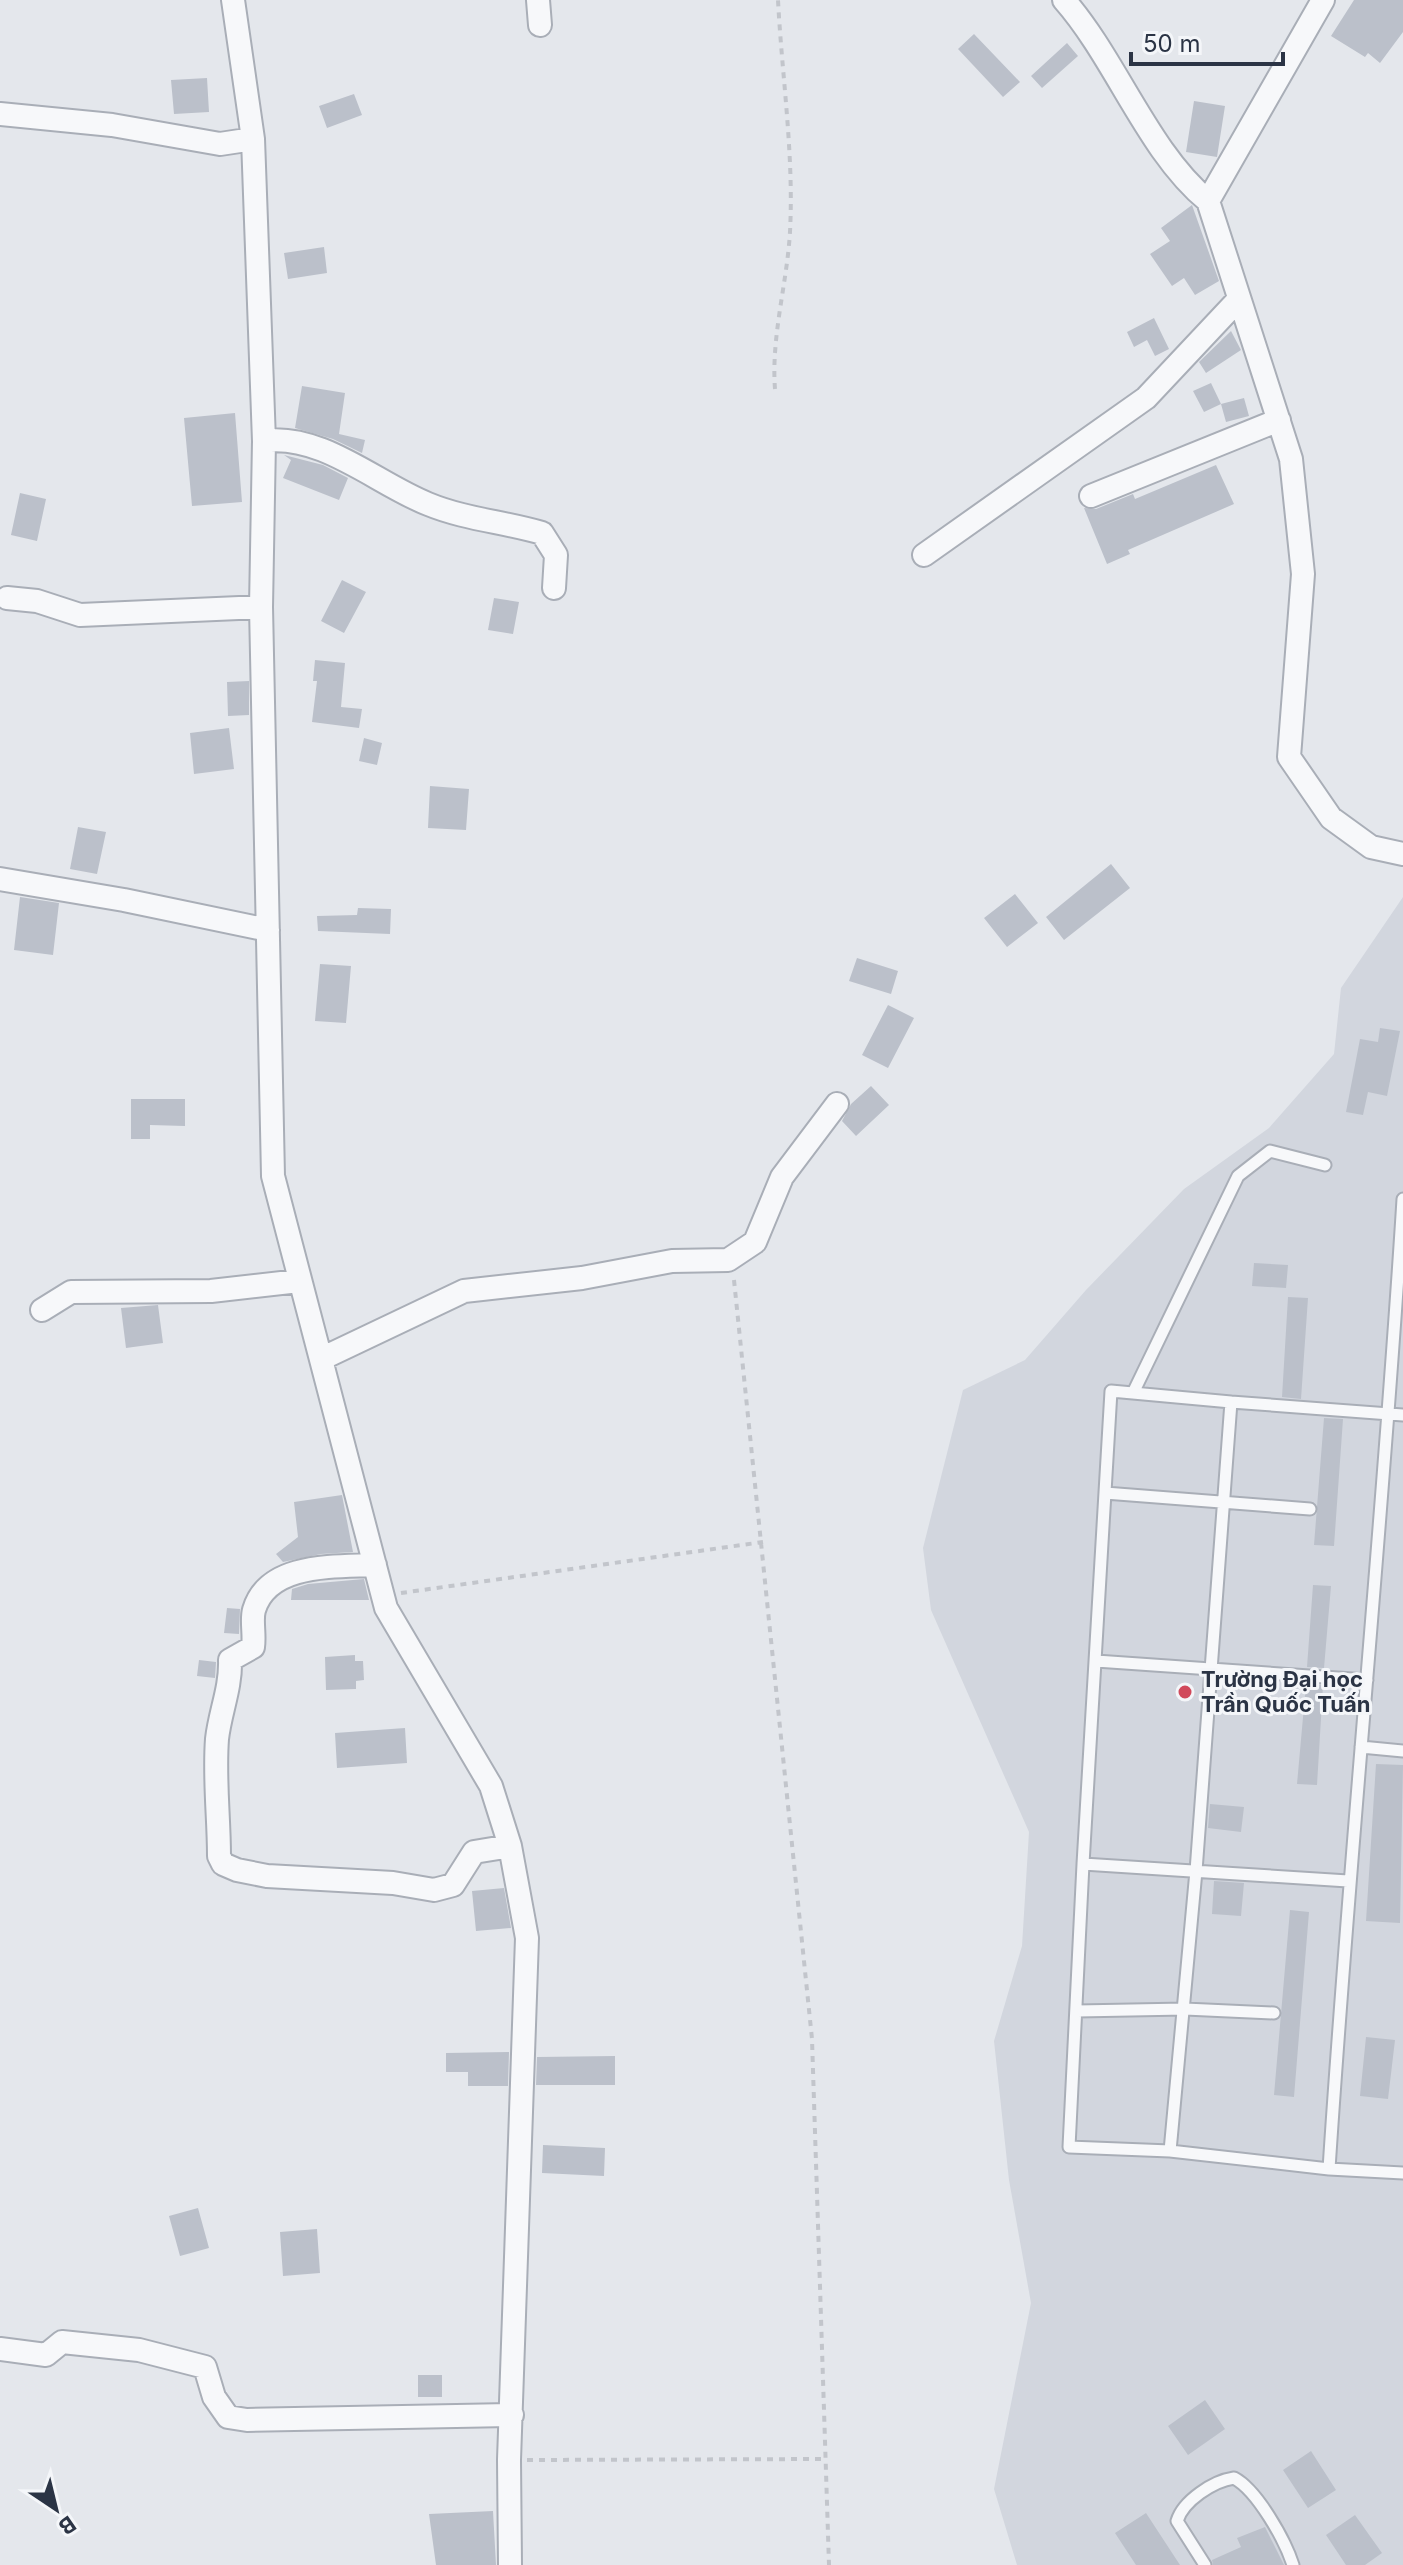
<svg xmlns="http://www.w3.org/2000/svg" width="1403" height="2565" font-family="Inter,sans-serif">
<rect width="100%" height="100%" fill="#e4e7ec"/>
<path fill="#d2d6de" d="M1403 897V2565H1017L994 2489 1031 2303 1009 2180 994 2041 1022 1946 1029 1832 931 1610 923 1548 963 1390 1025 1360 1086 1290 1184 1189 1269 1128 1334 1054 1341 988Z"/>
<path fill="#bbc0ca" d="M1354 0H1403V32L1380 63 1368 53 1365 57 1331 36Z
M974 34 1020 82 1003 97 958 49Z
M1067 43 1078 56 1042 88 1031 76Z
M207 78 209 112 174 114 171 80Z
M354 94 362 115 327 128 319 106Z
M1194 101 1225 106 1217 157 1186 152Z
M1192 205 1219 281 1195 295 1184 278 1172 286 1150 254 1170 241 1161 228Z
M324 247 327 273 288 279 284 253Z
M1154 318 1169 349 1155 356 1147 340 1134 347 1127 332Z
M1231 331 1241 350 1206 373 1199 362Z
M1211 383 1221 404 1204 412 1193 391Z
M302 386 345 393 339 434 365 440 362 453 333 439 295 428Z
M1244 398 1249 416 1226 422 1221 404Z
M235 413 242 502 192 506 184 418Z
M284 455 323 465 348 478 339 500 283 478 291 460Z
M1216 465 1234 504 1128 550 1130 554 1107 564 1084 508 1096 509 1133 494 1135 499Z
M20 493 46 499 37 541 11 535Z
M342 580 366 592 344 633 321 621Z
M494 598 519 602 513 634 488 630Z
M315 660 345 663 341 707 362 709 359 728 312 722 317 681H313Z
M249 681V715L228 716 227 682Z
M229 728 234 769 194 774 190 733Z
M364 738 382 743 377 765 359 761Z
M430 786 469 789 466 830 428 828Z
M78 827 106 832 97 874 70 869Z
M1111 864 1130 888 1064 940 1046 917Z
M1015 894 1038 923 1007 947 984 918Z
M20 897 59 903 53 955 14 950Z
M358 908 391 909 390 934 318 931 317 916 357 915Z
M857 958 898 971 891 994 849 981Z
M320 964 351 966 346 1023 315 1021Z
M888 1005 914 1018 888 1068 862 1055Z
M1380 1028 1400 1031 1387 1096 1368 1092 1363 1115 1346 1112 1360 1039 1378 1042Z
M871 1086 889 1105 856 1136 842 1121 851 1104Z
M131 1099H185V1126L150 1125V1139H131Z
M1254 1263 1288 1265 1286 1288 1252 1286Z
M1288 1297 1308 1298 1301 1399 1282 1397Z
M158 1305 163 1343 126 1348 121 1308Z
M1324 1418 1343 1419 1334 1546 1314 1545Z
M342 1495 353 1552 321 1554 283 1562 276 1554 298 1537 294 1502Z
M364 1579 369 1600H291L292 1589 308 1584Z
M1313 1585 1331 1586 1324 1668 1307 1667Z
M227 1608 240 1609 239 1634 224 1633Z
M355 1655V1661H363L364 1680 356 1681V1689L326 1690 325 1657Z
M199 1660 216 1662 215 1678 197 1676Z
M1306 1684 1323 1685 1317 1785 1297 1784Z
M405 1728 407 1763 337 1768 335 1733Z
M1376 1764 1403 1765 1400 1923 1366 1921Z
M1210 1804 1244 1807 1241 1832 1208 1828Z
M1214 1881 1244 1883 1241 1916 1212 1914Z
M504 1888 511 1928 476 1931 472 1891Z
M1290 1910 1309 1912 1294 2097 1274 2095Z
M1366 2037 1395 2040 1388 2099 1360 2096Z
M509 2052 508 2086H468V2072H446V2053Z
M615 2056V2085H536L537 2057Z
M543 2145 605 2148 604 2176 542 2173Z
M198 2208 209 2248 180 2256 169 2216Z
M317 2229 320 2273 283 2276 280 2232Z
M418 2375H442V2397H418Z
M1205 2400 1225 2429 1188 2455 1168 2426Z
M1311 2451 1336 2490 1308 2508 1283 2470Z
M493 2511 496 2565H436L429 2514Z
M1146 2513 1180 2565H1136L1115 2533Z
M1355 2515 1382 2553 1365 2565H1346L1326 2535Z
M1265 2527 1284 2565H1213L1212 2560 1241 2547 1237 2538Z"/>
<g fill="none" stroke-linecap="round" stroke-linejoin="round">
<defs>
<path id="service" d="M1133 1393 1238 1176 1270 1151 1325 1165
M1105 1493 1310 1509
M1096 1661 1367 1680
M1361 1747 1403 1751
M1083 1864 1111 1391 1231 1402
M1348 1881 1083 1864 1069 2147 1170 2151 1329 2169C1350 1845 1383 1522 1403 1199
M1077 2011 1185 2009 1274 2013
M1170 2151 1196 1871 1231 1402 1403 1415
M1329 2169 1403 2173
M1205 2565 1177 2521C1183 2501 1213 2481 1234 2478 1257 2490 1285 2540 1293 2565"/>
<path id="minor" d="M233 0 253 139 264 441 261 607 273 1176 386 1608 491 1786 510 1846 527 1938 509 2460 510 2565
M538 0 540 25
M1064 0C1116 59 1148 152 1208 201
M1323 0 1208 201 1291 459 1303 574 1289 757 1331 818 1371 847 1403 854
M0 114 112 125 220 144 253 139
M264 441C322 433 377 484 428 504 464 519 505 522 542 533L556 555 554 588
M1091 496 1279 420
M924 555 1146 398 1239 299
M7 598 37 601 80 615 261 607
M0 879 124 900 268 930
M42 1310 71 1292 211 1291 299 1281
M321 1359 464 1291 582 1278 672 1261 728 1260 755 1242 782 1177 837 1104
M375 1565C336 1567 268 1562 254 1610 251 1620 255 1635 253 1647L230 1660C231 1688 220 1712 217 1739 214 1779 219 1817 219 1856L223 1864 237 1870 267 1876 393 1883 434 1890 453 1885 474 1852 510 1846
M0 2349 46 2355 62 2342 139 2350 205 2367 214 2397 228 2417 247 2420 512 2415"/>
</defs>
<use href="#service" stroke="#a9aeb7" stroke-width="15"/>
<use href="#minor" stroke="#a9aeb7" stroke-width="26"/>
<path stroke="#c2c5cb" stroke-width="4" stroke-dasharray="6 6" stroke-linecap="butt" d="M775 389C771 336 787 284 790 232 794 154 782 77 778 0
M734 1280 812 2039 829 2565
M401 1593 763 1542
M527 2460 824 2459"/>
<use href="#service" stroke="#f7f8fa" stroke-width="11"/>
<use href="#minor" stroke="#f7f8fa" stroke-width="22"/>
</g>
<circle fill="#d1495b" stroke="#f4f6f9" stroke-width="3" cx="1185" cy="1692" r="8"/>
<g text-anchor="middle" dominant-baseline="central" stroke-width="6" stroke-linejoin="round" paint-order="stroke">
<g font-size="22" font-weight="bold" fill="#2b3445" stroke="#f4f6f9" text-anchor="start">
<text x="1201" y="1679">Trường Đại học<tspan x="1201" dy="25">Trần Quốc Tuấn</tspan></text>
</g>
</g>
<g transform="translate(56 2509) rotate(145)" stroke="#f4f6f9" stroke-width="6" paint-order="stroke">
<path d="M0-6L14 30L0 20L-14 30Z" fill="#2b3445"/>
<text y="-12" font-size="22" font-weight="bold" text-anchor="middle" fill="#2b3445">B</text>
</g>
<path d="M1131 52v12h152v-12" fill="none" stroke="#2b3445" stroke-width="4"/>
<text x="1143" y="52" font-size="24" fill="#2b3445" stroke="#f4f6f9" stroke-width="6" paint-order="stroke">50 m</text>
</svg>
